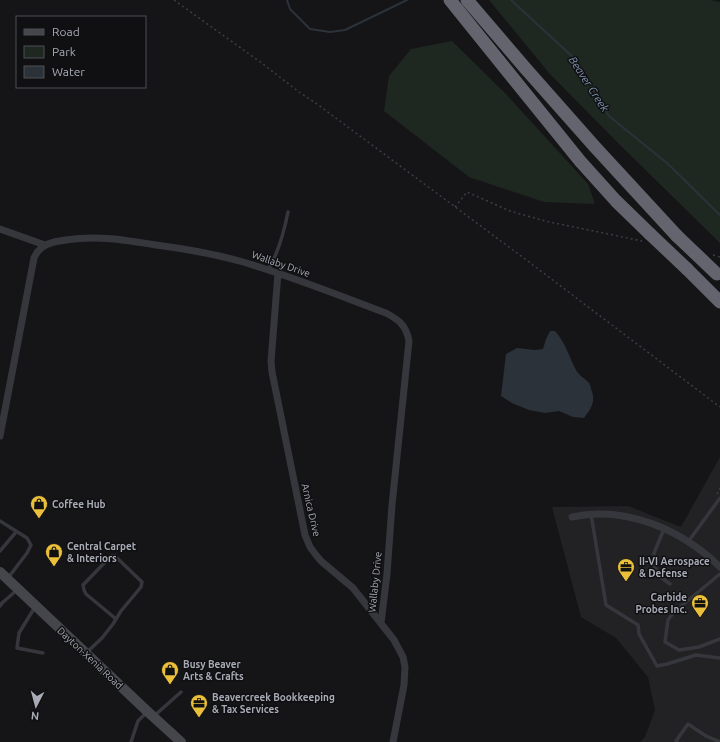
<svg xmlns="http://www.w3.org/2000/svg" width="720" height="742" font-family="Ubuntu,sans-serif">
<rect width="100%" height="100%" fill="#151517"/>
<path fill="#222124" d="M720 457V742H640L645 737 655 710 648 677 616 638 581 617 552 507 628 506 681 527Z"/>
<path fill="#1f2721" d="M489 0H710L720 2V243L620 145 549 73Z
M452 41 506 94 588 184 595 204 544 202 469 177 384 111 389 76 411 49Z"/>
<path fill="#2c323a" d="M550 331H555C567 345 568 355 576 370 579 376 585 378 589 383 590 385 591 387 591 389 596 400 592 408 584 418L573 417 559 411 545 413 529 410 512 403 501 396 506 354 517 348 535 350 543 349 546 339Z"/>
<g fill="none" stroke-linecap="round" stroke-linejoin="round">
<path stroke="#2c323a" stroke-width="2" d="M287 0 290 9 310 29 330 32 345 30 407 0
M511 0 575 59 609 116 668 164 720 215"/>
<path stroke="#3c3e43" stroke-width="1.5" stroke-dasharray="2 3" stroke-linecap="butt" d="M174 0 263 64 299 92 317 104 525 259 720 407
M455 207 467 192 510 211 545 221 642 241
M713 255 720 257
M717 494 720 488"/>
<path stroke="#36373c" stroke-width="3.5" d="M268 270C279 252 284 232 288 212
M591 514 606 605 638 625 639 634 657 666 667 664 696 655 720 658
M0 521 27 538 31 545 27 553 8 578
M664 529 654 553V564L658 575 670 584
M688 542 720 498
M0 551 16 532
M720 574 674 612 668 620 665 642 679 650 699 647 720 639
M0 606 2 603 17 590
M35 607 19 633 17 648 43 653
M86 653 102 638 113 624 121 611 141 587 142 582 115 556H111L83 585 84 590 86 594 116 619
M154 716 181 692
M131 742 138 721 147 712
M677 742 676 741 688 724 706 736 720 742"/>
<path stroke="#36373c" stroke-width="7" d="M0 229 45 245
M278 273 271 361 272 372 305 535 310 547 316 555 321 561 353 588 394 640 403 657 405 667 404 685 393 742
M0 436 34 258C37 251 43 245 51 243 56 241 61 241 66 240 97 235 126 240 156 245 186 249 215 254 243 262 291 276 338 295 386 313 399 320 406 325 409 341L392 505 387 574 381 623
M572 517C626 505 682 530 720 567"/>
<path stroke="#44464c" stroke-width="10" d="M0 572 147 711 181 742"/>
<path stroke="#63646d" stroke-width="13" d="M450 0 580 161 616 201 650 234
M467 0 526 69 595 147 677 236
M687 269 720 302"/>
<path stroke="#63646d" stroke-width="13" d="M650 234 687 269
M677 236 717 274"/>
</g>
<defs>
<symbol id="shop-pin" viewBox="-11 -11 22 30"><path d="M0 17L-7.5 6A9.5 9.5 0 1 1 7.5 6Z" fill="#eac03a" stroke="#101012"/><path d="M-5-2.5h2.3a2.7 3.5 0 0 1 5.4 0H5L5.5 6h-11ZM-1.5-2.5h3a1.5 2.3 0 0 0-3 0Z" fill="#111"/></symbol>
<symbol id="office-pin" viewBox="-11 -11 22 30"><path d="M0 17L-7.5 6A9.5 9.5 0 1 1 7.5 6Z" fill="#eac03a" stroke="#101012"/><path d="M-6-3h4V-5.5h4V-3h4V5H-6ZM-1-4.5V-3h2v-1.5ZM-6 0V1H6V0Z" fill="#111"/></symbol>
</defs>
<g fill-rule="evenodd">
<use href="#shop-pin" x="29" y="494" width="20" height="27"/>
<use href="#shop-pin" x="44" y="542" width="20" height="27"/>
<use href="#office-pin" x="616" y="557" width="20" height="27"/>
<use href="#office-pin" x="690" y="593" width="20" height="27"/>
<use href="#shop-pin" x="160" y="660" width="20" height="27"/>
<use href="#office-pin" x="189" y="693" width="20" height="27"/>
</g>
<g text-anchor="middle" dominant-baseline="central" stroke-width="3" stroke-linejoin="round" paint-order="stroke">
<g font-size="10" fill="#a8abb6" stroke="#101012">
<text transform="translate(281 264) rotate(19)">Wallaby Drive</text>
<text transform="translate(311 510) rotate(77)">Arnica Drive</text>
<text transform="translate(375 582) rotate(-84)">Wallaby Drive</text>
<text transform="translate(90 658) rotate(43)">Dayton-Xenia Road</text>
</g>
<g font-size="10" font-weight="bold" fill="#a8abb6" stroke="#101012" text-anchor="start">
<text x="52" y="504">Coffee Hub</text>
<text x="67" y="546">Central Carpet<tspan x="67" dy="12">&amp; Interiors</tspan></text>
<text x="639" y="561">II-VI Aerospace<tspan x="639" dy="12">&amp; Defense</tspan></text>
<text x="687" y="597" text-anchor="end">Carbide<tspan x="687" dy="12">Probes Inc.</tspan></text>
<text x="183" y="664">Busy Beaver<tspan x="183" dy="12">Arts &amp; Crafts</tspan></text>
<text x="212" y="697">Beavercreek Bookkeeping<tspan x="212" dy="12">&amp; Tax Services</tspan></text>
</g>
<g font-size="11" font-style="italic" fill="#8095b0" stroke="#101012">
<text transform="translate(589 84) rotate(57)">Beaver Creek</text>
</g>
</g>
<rect x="16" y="16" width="130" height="72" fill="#101012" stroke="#4d4e54"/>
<rect x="24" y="29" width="20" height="6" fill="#44464c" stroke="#4d4e54"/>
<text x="52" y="36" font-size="12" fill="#a8abb6">Road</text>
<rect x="24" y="46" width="20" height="12" fill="#1f2721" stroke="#4d4e54"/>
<text x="52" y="56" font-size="12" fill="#a8abb6">Park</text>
<rect x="24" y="66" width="20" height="12" fill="#2c323a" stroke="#4d4e54"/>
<text x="52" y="76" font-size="12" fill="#a8abb6">Water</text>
<g transform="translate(36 706) rotate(186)" stroke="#101012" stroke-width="3" paint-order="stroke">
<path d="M0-3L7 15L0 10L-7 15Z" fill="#a8abb6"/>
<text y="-6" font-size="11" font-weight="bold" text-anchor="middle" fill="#a8abb6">N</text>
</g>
</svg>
